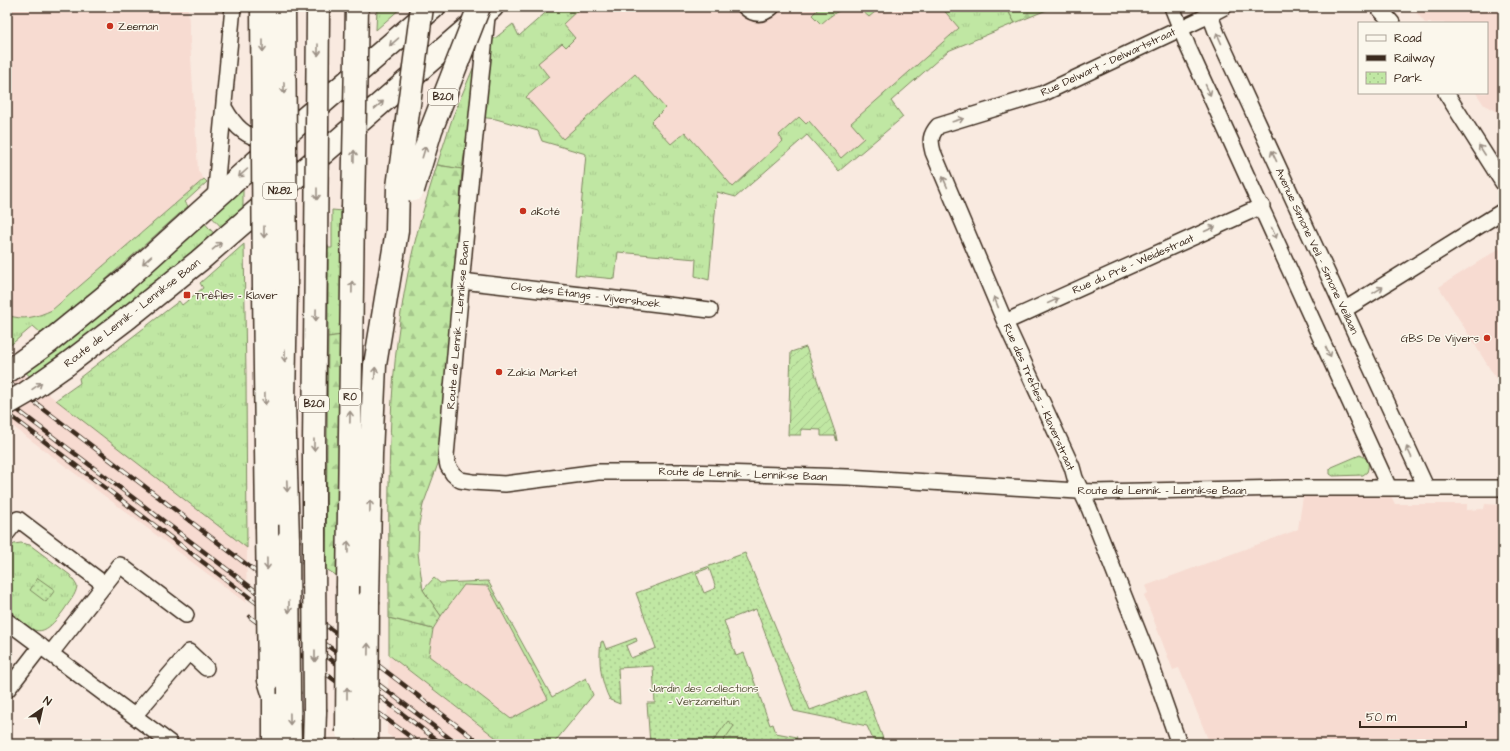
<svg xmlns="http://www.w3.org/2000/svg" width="1510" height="751" font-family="'Architects Daughter',sans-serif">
<defs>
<pattern id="grass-tufts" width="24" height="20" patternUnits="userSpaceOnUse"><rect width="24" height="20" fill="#c0e7a3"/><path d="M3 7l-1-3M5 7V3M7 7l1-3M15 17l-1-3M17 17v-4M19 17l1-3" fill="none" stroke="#a6c68c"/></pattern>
<pattern id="forest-firs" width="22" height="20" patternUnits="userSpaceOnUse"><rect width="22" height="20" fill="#c0e7a3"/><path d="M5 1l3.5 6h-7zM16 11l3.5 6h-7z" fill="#a6c68c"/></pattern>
<pattern id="park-dots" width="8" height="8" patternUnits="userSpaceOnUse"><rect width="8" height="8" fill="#c0e7a3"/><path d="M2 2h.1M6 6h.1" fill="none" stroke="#a6c68c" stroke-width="1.8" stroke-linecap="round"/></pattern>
<pattern id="garden-furrows" width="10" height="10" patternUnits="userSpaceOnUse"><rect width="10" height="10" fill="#c0e7a3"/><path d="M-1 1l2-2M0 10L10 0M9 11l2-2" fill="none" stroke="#a6c68c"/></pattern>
</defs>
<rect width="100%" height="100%" fill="#f9eae0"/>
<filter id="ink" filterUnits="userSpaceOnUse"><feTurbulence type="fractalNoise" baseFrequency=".025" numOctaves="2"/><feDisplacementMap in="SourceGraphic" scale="8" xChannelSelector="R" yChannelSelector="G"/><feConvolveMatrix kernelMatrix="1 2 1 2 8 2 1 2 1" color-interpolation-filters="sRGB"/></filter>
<g filter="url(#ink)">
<path fill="#f7dbd1" d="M7 7H188L198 171 204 179 7 348Z
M552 7H1048L1049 9 948 51 891 101 903 117 839 171 807 135 736 197 542 141 538 131 496 119Z
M1412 7H1503V115L1484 105 1476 93H1487V23H1425Z
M1500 248 1503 253V390L1439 287Z
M7 362 247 548 246 603 7 422Z
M1390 494 1395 504H1467V510L1484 509 1485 504 1503 505V744H1210L1179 668 1173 670 1144 595 1148 593 1145 586 1294 531 1298 529 1303 497 1311 495Z
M464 585 488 586 548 699 511 719 429 656 433 629 445 610Z
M389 655 392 658 504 744H401L387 734Z"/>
<path fill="url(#grass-tufts)" stroke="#7e8860" d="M377 7H402L376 30Z
M552 7H581L563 24 575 38 566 47 562 43 538 63 549 77 526 97 563 139 635 74 665 108 651 122 671 144 685 132 733 187 783 141 779 135 799 117 806 124 809 121 841 158 864 138 851 123 959 28 941 7H1006L1015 23 948 51 891 101 903 117 839 171 807 135 736 197 717 192 709 280 695 276 696 259 618 252 615 279 575 275 586 154 542 141 538 131 496 119 470 116 462 169 437 165 453 116 488 33 494 39 513 24 519 36Z
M820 7H861L864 9 866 7H881L869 17C851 0 837 10 821 24L812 15Z
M204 179 207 182 185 202 188 206 74 308 41 333 33 326 7 348V315C23 321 37 317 52 310Z
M243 181V214L225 231 208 213Z
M332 210 343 211 342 335 328 337V248H332Z
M201 219 218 238 36 382 22 369Z
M244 244 246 375 247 548 56 400 80 383 79 378 179 301 182 305 203 288 200 283Z
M1360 455C1368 458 1370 464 1367 472L1363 475 1333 476 1330 474V469L1332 467Z
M21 543 30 545 70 575 77 586C76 595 69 602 64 610 39 644 33 631 7 608V551L14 544Z
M434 578 440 583 488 581 552 697 586 678 593 695 553 744H504L389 655V618L433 629 429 656 511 719 548 699 488 586 464 585 441 616 423 590Z"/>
<path fill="url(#forest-firs)" stroke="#7e8860" d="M1006 7H1048L1049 9 1015 23Z
M437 165 462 169 454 290 439 461 423 505 419 524 418 553 423 590 441 616 433 629 389 618C389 503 385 386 408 273 415 237 426 200 437 165Z
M342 335 339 577 326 569 328 337Z"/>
<path fill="url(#park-dots)" stroke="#7e8860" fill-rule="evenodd" d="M745 553 810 710 865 690 885 744H875L867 726 794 711 756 609 724 621 736 656 744 653 770 725 773 724 776 733 797 737 796 739 822 744H650L647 703H655L653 666 618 668 620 704 610 700C601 683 598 660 601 642L603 641 606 649 636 638 637 641 626 646 631 658 656 648 636 593ZM709 568 716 588 704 593 696 573Z
M38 578 55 590 46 602 30 590Z"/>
<path fill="url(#garden-furrows)" stroke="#7e8860" d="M806 347 836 435 837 441 835 436H821V430L801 429V435H788L791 352Z"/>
<path fill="#c0e7a3" stroke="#7e8860" d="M728 721 734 726 721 744H711Z"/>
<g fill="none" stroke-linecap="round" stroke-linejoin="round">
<defs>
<path id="minor" d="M488 7 470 185 446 456 448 466 453 474 460 480 472 482 505 484 598 472H686L848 477 1094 492 1288 488H1503
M745 7C755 16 763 15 772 7
M1172 7 1188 47 1389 488
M1378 7 1392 23
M1210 15 1217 34 1426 487
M1446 93 1503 183
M225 109C234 125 250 144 271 136
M215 199 233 7
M462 281 710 310
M1344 310 1503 211
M1005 322 1262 206
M7 533 18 519 104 584
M7 621 170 743
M51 653 120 565 186 615
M7 690 41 646
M134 716 189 652 206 668
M1179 744 1149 659 1089 508 1075 478 1072 467 1005 322 933 152C930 141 930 135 938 126L1042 94 1201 19 1224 7"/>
<path id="primary" d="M66 365 129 317 199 261 492 7
M7 372 49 342 125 280 298 124 434 7"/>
<path id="motorway" d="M286 289 284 402 288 540
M264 290 267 525
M314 561V446L316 248
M348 586 353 209
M368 601 371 454 375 365 397 231 398 187
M269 680 274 696V744
M289 694 290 744
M314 744 315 711"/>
</defs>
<use href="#minor" stroke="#3b2a1e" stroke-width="18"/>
<use href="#primary" stroke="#3b2a1e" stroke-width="25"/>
<use href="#motorway" stroke="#3b2a1e" stroke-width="25"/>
<use href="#minor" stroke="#fbf7ec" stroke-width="15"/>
<use href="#primary" stroke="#fbf7ec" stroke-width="22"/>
<use href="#motorway" stroke="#fbf7ec" stroke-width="22"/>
<defs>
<path id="rail" d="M7 381 481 744
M7 402 457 744
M7 413 442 744
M250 617 420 744"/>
</defs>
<use href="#rail" stroke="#3b2a1e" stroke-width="4.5"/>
<use href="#rail" stroke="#fbf7ec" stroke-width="3" stroke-dasharray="9" stroke-linecap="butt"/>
<defs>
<path id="primary-bridge" d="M7 404 26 393 66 365"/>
<path id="motorway-bridge" d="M262 7 264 290
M284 7 286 289
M398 187 422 7
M413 190 431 130 479 7
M353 209 357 7
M316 248 318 11
M267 525 269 680
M288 540 289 694
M314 561 315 711
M347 732 348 586
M367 744 368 601"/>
</defs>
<use href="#primary-bridge" stroke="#3b2a1e" stroke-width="25" stroke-linecap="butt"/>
<use href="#motorway-bridge" stroke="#3b2a1e" stroke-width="25" stroke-linecap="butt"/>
<use href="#primary-bridge" stroke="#fbf7ec" stroke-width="22"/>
<use href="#motorway-bridge" stroke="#fbf7ec" stroke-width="22"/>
</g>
<defs><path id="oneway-shaft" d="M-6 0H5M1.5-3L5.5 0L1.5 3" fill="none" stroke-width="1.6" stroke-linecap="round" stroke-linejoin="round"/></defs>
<g stroke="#9b9085">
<use href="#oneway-shaft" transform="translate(1219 38) rotate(-114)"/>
<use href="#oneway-shaft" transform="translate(394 42) rotate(139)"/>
<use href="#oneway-shaft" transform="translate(263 46) rotate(90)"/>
<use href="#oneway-shaft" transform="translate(318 50) rotate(90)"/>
<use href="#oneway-shaft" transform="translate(284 88) rotate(90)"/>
<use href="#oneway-shaft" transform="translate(1208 90) rotate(65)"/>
<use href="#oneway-shaft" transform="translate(379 105) rotate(-41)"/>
<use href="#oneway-shaft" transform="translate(958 120) rotate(-17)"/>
<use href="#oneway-shaft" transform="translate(1482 150) rotate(-123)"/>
<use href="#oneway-shaft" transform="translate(424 152) rotate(-73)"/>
<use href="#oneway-shaft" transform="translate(354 156) rotate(-89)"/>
<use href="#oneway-shaft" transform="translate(1274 156) rotate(-115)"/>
<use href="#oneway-shaft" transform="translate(243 173) rotate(138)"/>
<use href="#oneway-shaft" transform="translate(945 182) rotate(-113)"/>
<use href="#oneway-shaft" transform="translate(317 194) rotate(90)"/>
<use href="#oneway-shaft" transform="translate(1210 229) rotate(-24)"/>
<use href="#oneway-shaft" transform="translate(264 232) rotate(90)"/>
<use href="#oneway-shaft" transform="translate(1274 233) rotate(66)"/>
<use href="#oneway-shaft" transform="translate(217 246) rotate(-40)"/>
<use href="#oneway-shaft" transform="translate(147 260) rotate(138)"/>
<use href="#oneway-shaft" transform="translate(352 287) rotate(-89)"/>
<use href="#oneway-shaft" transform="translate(1378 290) rotate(-32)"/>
<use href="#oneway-shaft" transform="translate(1053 301) rotate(-25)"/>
<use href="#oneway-shaft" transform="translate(996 302) rotate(-113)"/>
<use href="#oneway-shaft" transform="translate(316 315) rotate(91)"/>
<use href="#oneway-shaft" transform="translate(1328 352) rotate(65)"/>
<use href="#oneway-shaft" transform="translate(285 356) rotate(91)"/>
<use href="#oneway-shaft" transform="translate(375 373) rotate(-87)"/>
<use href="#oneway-shaft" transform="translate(37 386) rotate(-35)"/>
<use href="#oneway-shaft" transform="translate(265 399) rotate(89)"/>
<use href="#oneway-shaft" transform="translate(350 417) rotate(-89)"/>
<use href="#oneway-shaft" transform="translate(314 445) rotate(90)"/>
<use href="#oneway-shaft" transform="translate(1409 452) rotate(-115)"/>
<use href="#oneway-shaft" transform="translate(287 486) rotate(88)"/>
<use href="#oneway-shaft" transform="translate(370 506) rotate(-89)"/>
<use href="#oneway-shaft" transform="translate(348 547) rotate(-89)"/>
<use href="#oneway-shaft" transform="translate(267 564) rotate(89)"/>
<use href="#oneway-shaft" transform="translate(289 607) rotate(90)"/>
<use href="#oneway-shaft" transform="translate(368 649) rotate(-89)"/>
<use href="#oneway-shaft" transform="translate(315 656) rotate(90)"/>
<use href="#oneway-shaft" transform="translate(347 693) rotate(-90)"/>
<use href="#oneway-shaft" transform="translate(290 719) rotate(89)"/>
</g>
</g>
<g fill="#c8321e" stroke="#fbf7ec" stroke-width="1.5">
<circle cx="110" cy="26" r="4"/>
<circle cx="523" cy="211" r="4"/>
<rect x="183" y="291" width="8" height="8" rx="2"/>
<circle cx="1487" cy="338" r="4"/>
<circle cx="499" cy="372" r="4"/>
</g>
<g text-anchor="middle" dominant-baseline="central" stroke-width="3" stroke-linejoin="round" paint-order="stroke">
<g fill="#fbf7ec" stroke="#75685c" stroke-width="1">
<rect x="428" y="89" width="30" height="16" rx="3"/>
<rect x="263" y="183" width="34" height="16" rx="3"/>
<rect x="339" y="389" width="22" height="16" rx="3"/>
<rect x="299" y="396" width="30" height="16" rx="3"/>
</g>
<g font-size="10" font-weight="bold" fill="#3b2a1e">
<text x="443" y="97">B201</text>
<text x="280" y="191">N282</text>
<text x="350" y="397">R0</text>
<text x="314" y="404">B201</text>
</g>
<g font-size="11" fill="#3b2a1e" stroke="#fbf7ec" text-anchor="start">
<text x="118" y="26">Zeeman</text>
<text x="531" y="211">aKoté</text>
<text x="195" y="295">Trèfles - Klaver</text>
<text x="1479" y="338" text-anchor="end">GBS De Vijvers</text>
<text x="507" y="372">Zakia Market</text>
</g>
<g font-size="11" fill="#3b2a1e" stroke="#fbf7ec">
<text transform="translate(1108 62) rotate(-25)">Rue Delwart - Delwartstraat</text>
<text transform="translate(1317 251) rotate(65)">Avenue Simone Veil - Simone Veillaan</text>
<text transform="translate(1133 264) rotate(-24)">Rue du Pré - Weidestraat</text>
<text transform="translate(586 295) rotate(7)">Clos des Étangs - Vijvershoek</text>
<text transform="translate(132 313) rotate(-38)">Route de Lennik - Lennikse Baan</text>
<text transform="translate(458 325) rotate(-85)">Route de Lennik - Lennikse Baan</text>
<text transform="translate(1039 397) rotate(66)">Rue des Trèfles - Klaverstraat</text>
<text transform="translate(743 474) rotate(2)">Route de Lennik - Lennikse Baan</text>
<text x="1162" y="490">Route de Lennik - Lennikse Baan</text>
</g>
<g font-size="11" fill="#5c593f" stroke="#fbf7ec">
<text x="704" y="688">Jardin des collections<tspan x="704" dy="13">- Verzameltuin</tspan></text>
</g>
</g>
<rect width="1510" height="751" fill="none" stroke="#fbf7ec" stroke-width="24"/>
<rect x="12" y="12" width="1486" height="727" fill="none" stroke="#3b2a1e" stroke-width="1.5" filter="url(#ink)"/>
<rect x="1358" y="22" width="130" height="72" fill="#fbf7ec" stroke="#aea59a"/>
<rect x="1366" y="35" width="20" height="6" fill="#fbf7ec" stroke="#aea59a"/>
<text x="1394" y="42" font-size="12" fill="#3b2a1e">Road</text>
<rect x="1366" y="55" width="20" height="6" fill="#3b2a1e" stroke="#aea59a"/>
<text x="1394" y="62" font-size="12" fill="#3b2a1e">Railway</text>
<rect x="1366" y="72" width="20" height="12" fill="url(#park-dots)" stroke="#aea59a"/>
<text x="1394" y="82" font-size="12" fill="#3b2a1e">Park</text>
<g transform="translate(42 709) rotate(34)" stroke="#fbf7ec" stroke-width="3" paint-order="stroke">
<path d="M0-3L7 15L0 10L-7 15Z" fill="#3b2a1e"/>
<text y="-6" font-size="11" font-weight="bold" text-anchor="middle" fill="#3b2a1e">N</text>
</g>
<path d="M1360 721v6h106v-6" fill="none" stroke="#3b2a1e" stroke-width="2"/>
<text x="1366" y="721" font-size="12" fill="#3b2a1e" stroke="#fbf7ec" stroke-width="3" paint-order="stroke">50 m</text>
</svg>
